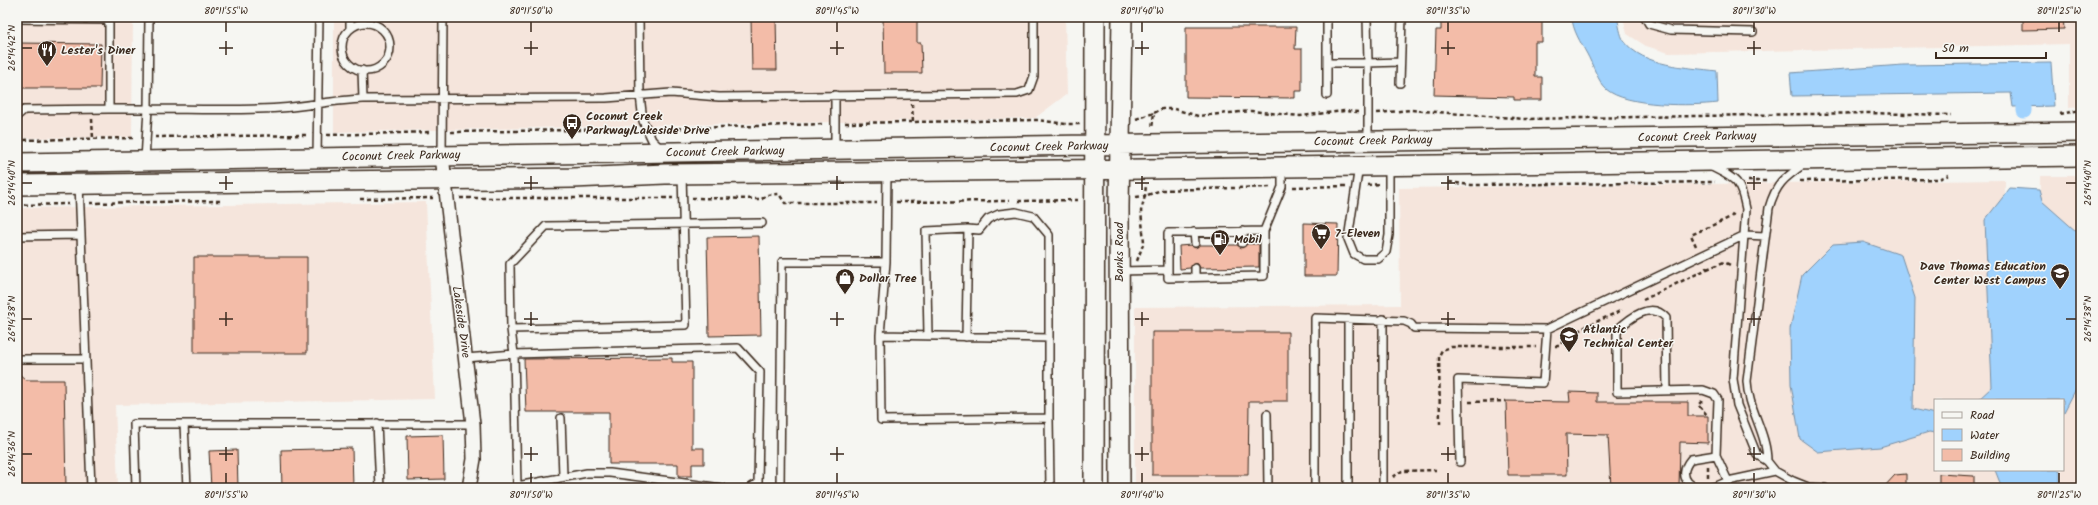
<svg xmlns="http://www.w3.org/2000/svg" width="2098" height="505" font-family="Kalam,sans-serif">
<rect width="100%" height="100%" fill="#f6f6f2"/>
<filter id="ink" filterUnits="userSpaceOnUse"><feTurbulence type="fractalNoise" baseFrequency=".025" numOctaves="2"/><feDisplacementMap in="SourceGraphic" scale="8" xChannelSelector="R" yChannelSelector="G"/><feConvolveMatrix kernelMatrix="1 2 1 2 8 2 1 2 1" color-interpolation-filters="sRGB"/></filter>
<g filter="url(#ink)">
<path fill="#f5e5dc" d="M17 17H133L132 137 17 138Z
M334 17H1065L1067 94 1035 118 334 132Z
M1623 17H2081V107L2069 108V44L1669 53 1646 46 1627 34Z
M2040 176H2081V488H2037V470H2063V400H2037Z
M2005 180 2003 400H1935V470H2002V488H1135V307L1400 305 1399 188Z
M426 202 435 399 115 405 118 488H17V208Z"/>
<path fill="#a0d2fd" stroke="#788fa4" d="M1572 17H1617C1619 24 1620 35 1624 41 1643 67 1688 67 1717 71L1718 103C1692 106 1626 107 1606 89 1599 83 1592 63 1587 54 1581 43 1572 29 1572 17Z
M2051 63 2054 106 2013 107 2011 93 1792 96 1790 73 1903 65Z
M2010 188 2039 190 2042 201 2077 232 2081 258V379L2063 414V400H1978L1992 387 1985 220Z
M1863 242 1901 255 1915 298 1913 409 1935 414V433L1929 432 1880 447 1818 452 1800 439 1791 384 1790 329 1802 275 1833 244Z
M1995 470H2060V488H2002Z"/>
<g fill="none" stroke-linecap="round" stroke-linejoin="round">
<path stroke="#a0d2fd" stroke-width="15" d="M2024 111V86"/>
</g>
<path fill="#f3bca8" stroke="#3b2a1e" d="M751 17H776L777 70H752Z
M883 17H917V43H921L922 73H884Z
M1441 17H1542V42H1535V77H1542V100H1514V97L1434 95 1436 30H1441Z
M2023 17H2063L2064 29 2023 30Z
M1186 27H1296L1295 49H1302V91H1295V98L1186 97Z
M17 43 101 44 100 88H17Z
M1304 223 1338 224 1337 276H1304Z
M759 236 761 335 709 336 707 237Z
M1247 244H1259V267L1200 268 1198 264 1195 263 1190 268 1180 269 1179 246 1191 245 1195 248 1199 245H1215L1220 248 1225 245H1237L1242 248Z
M194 257H307V353H194Z
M1152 332H1288V401H1249L1248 475H1152Z
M672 358V362H692V448H704V464H692V476H678V464H609V412H526L524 359Z
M17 372 26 380H64L66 488H17Z
M1569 392 1597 393V402H1688V416H1708V443L1680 442 1679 488H1611L1608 435 1566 434 1567 475H1508L1506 401 1570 402Z
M443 435 444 479 408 480 407 436Z
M352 448 353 488H282L281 450Z
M237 450 238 488H211L209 451Z
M1906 474V488H1883L1895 475Z
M1939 474 1974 476V488H1939Z"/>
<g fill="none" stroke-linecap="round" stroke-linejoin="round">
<defs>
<path id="lane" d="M149 17 148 109C192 109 236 111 280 108 308 106 335 100 363 99L362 70
M350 17V29
M639 17 640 95 643 121 652 140 662 150
M1327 17V95
M1645 17 1649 24 1671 30 1753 32
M17 19 109 20V109L24 110 17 116
M342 47a24 24 0 1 1 48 0a24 24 0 1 1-48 0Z
M1327 63H1368L1367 17
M1400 83 1402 17
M835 95V149
M363 99 606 98 671 93 719 97 1017 94 1029 90 1034 76V17
M109 109H148L145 160
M1368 140V63L1400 62
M442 155 443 17
M317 157 319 17
M1359 166 1348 239 1354 254 1363 259H1378L1386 252 1389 235V167
M1710 166C1736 179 1740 179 1746 209L1733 379 1737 405 1757 455 1767 461 1775 471 1793 481 1808 487 1825 488
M887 172 886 262 880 335 881 420 1049 418 1050 488
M79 184 91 488
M1242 231V243
M1264 231V276L1168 278V233Z
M1264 231 1282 187V168
M1194 232 1195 243
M1220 232V243
M17 236 80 235
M1195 268V277
M1119 271 1168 270
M1383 319V488
M511 329 686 325 682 174
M1547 329 1745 235 1765 236
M880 335 1049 338V418
M928 336 926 231 968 229
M966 337 968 229 979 230 988 219 999 214 1016 212 1033 216 1049 235V338
M466 358 514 354 511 329 510 264 546 226 762 223
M17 359H85
M1667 391 1666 318C1651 300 1629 319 1617 330V392L1703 390 1714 394 1718 400 1716 455 1728 481 1775 471
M1267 414 1268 488
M561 418 563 476
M377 423 380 488
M1716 455 1691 459C1675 478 1692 493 1713 487 1718 486 1723 483 1728 481
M1767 461C1767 433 1748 409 1747 381L1769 208C1776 184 1783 179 1804 164
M136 488 134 424H184
M187 488 184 424H473
M722 488 610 473H587L517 486 514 354 738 348 760 372 758 483 750 488
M780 488 782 262H886
M1315 488V318L1404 321 1411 324 1414 328 1547 329 1543 383 1458 380 1460 462
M1348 488V319"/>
<path id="street" d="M442 156 473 424 474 459 469 488"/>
<path id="secondary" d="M17 163 1150 144 2081 132
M17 185 573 178 665 174 1147 169 2081 156
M1094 488 1095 17
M1120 488 1119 207 1122 17"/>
</defs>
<use href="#lane" stroke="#3b2a1e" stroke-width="10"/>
<use href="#street" stroke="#3b2a1e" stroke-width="16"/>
<use href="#secondary" stroke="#3b2a1e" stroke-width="22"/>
<path stroke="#3b2a1e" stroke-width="2.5" stroke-dasharray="4 3" stroke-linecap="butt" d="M912 104 913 122
M1154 113 1162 109H1174L1198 116 1251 111 1300 116 1344 111 1358 112
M1377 113 1411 110 1525 119 1867 113 1951 115
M2060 114 2081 110
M92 119 93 139
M1136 119 1154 113 1152 128
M845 123 1038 120 1066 124H1080
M657 129 824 124
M451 132 636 129
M327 135 432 132
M155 137 308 135
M17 140 136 138
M1748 181H1769
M1800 181 1939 179 1949 175
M1449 182 1471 185 1715 182
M1367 185 1380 184
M1293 187 1346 186
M1136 197 1145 196 1146 184
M460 198H673
M692 198 762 199 766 195 779 194 785 203H877
M360 199 433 198
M1018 201 1079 200
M896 202 1009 201
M90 203 221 201
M17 205 69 204
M1696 246 1691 235 1731 217 1734 213
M1137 261 1144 242 1141 211 1145 196 1161 190 1272 187
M1707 269 1724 262 1732 266
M1643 300 1707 269 1705 265
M1555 346H1559C1572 330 1604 319 1622 310
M1702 401 1698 405 1707 415
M1469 402 1506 401
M1440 424 1439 356 1442 350 1451 347H1536
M1708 466V477
M1393 477 1402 471 1436 470"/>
<use href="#lane" stroke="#f6f6f2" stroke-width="7"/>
<use href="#street" stroke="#f6f6f2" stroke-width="13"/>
<use href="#secondary" stroke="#f6f6f2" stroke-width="19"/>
</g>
</g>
<path fill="none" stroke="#3b2a1e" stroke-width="1.5" d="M226 22V32M531 22V32M837 22V32M1142 22V32M1448 22V32M1754 22V32M2059 22V32M226 41V55M531 41V55M837 41V55M1142 41V55M1448 41V55M1754 41V55M22 48H32M219 48H233M524 48H538M830 48H844M1135 48H1149M1441 48H1455M1747 48H1761M226 176V190M531 176V190M837 176V190M1142 176V190M1448 176V190M1754 176V190M22 183H32M219 183H233M524 183H538M830 183H844M1135 183H1149M1441 183H1455M1747 183H1761M2066 183H2076M226 312V326M531 312V326M837 312V326M1142 312V326M1448 312V326M1754 312V326M22 319H32M219 319H233M524 319H538M830 319H844M1135 319H1149M1441 319H1455M1747 319H1761M2066 319H2076M226 447V461M531 447V461M837 447V461M1142 447V461M1448 447V461M1754 447V461M22 454H32M219 454H233M524 454H538M830 454H844M1135 454H1149M1441 454H1455M1747 454H1761M226 473V483M531 473V483M837 473V483M1142 473V483M1448 473V483M1754 473V483M2059 473V483"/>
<defs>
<symbol id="restaurant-pin" viewBox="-11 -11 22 30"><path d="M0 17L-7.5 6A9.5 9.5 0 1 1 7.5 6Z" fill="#3b2a1e" stroke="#f6f6f2"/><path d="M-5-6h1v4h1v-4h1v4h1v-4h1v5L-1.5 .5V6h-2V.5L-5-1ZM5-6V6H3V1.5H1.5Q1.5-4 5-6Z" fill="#fff"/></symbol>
<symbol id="bus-pin" viewBox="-11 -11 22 30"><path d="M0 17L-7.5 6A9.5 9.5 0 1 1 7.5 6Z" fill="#3b2a1e" stroke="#f6f6f2"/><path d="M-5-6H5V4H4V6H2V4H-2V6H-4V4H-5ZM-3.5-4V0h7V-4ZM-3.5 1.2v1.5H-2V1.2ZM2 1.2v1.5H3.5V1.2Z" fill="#fff"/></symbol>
<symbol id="supermarket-pin" viewBox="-11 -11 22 30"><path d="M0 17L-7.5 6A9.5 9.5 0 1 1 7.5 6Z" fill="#3b2a1e" stroke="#f6f6f2"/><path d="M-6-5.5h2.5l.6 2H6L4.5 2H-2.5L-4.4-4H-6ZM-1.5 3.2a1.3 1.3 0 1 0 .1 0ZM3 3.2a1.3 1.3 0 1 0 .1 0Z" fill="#fff"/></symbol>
<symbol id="fuel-pin" viewBox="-11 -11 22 30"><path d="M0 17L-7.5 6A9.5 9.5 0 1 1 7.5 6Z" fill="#3b2a1e" stroke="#f6f6f2"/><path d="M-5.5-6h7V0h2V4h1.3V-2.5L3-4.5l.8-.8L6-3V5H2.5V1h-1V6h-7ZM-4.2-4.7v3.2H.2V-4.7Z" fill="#fff"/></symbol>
<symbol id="school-pin" viewBox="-11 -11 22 30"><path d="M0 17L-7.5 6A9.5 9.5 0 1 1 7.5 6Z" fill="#3b2a1e" stroke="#f6f6f2"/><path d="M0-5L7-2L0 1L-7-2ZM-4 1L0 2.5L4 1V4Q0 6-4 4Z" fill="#fff"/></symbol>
<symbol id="shop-pin" viewBox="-11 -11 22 30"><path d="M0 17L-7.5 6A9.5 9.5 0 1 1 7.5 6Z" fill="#3b2a1e" stroke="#f6f6f2"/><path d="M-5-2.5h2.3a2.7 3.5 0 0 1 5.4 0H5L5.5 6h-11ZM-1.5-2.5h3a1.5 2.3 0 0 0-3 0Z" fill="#fff"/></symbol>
</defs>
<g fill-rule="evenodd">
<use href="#restaurant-pin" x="36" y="39" width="22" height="30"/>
<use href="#bus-pin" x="561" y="112" width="22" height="30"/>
<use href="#supermarket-pin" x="1310" y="222" width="22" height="30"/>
<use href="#fuel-pin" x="1209" y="228" width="22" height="30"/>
<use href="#school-pin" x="2049" y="262" width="22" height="30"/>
<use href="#shop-pin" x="834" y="267" width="22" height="30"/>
<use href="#school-pin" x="1558" y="325" width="22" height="30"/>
</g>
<g text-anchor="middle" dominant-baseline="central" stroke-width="3" stroke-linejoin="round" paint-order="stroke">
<g font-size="12" font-weight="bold" fill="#3b2a1e" stroke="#f6f6f2" text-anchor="start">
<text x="61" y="50">Lester's Diner</text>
<text x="586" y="116">Coconut Creek<tspan x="586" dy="14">Parkway/Lakeside Drive</tspan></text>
<text x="1335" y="233">7-Eleven</text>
<text x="1234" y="239">Mobil</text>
<text x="2046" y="266" text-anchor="end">Dave Thomas Education<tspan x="2046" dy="14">Center West Campus</tspan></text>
<text x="859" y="278">Dollar Tree</text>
<text x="1583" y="329">Atlantic<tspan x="1583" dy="14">Technical Center</tspan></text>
</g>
<g font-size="12" fill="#3b2a1e" stroke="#f6f6f2">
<text transform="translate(1697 137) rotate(-1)">Coconut Creek Parkway</text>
<text transform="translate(1373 141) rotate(-1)">Coconut Creek Parkway</text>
<text transform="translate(1049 147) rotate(-1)">Coconut Creek Parkway</text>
<text transform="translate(725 152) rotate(-1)">Coconut Creek Parkway</text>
<text transform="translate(401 156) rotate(-1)">Coconut Creek Parkway</text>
<text transform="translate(1119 252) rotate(-90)">Banks Road</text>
<text transform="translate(461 322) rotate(82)">Lakeside Drive</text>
</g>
</g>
<rect width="2098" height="505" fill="none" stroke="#f6f6f2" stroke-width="44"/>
<rect x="1934" y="399" width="130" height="72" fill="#f6f6f2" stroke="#aba49d"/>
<rect x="1942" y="412" width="20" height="6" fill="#f6f6f2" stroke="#aba49d"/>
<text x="1970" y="419" font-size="12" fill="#3b2a1e">Road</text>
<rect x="1942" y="429" width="20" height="12" fill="#a0d2fd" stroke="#aba49d"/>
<text x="1970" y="439" font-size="12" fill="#3b2a1e">Water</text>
<rect x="1942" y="449" width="20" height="12" fill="#f3bca8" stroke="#aba49d"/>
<text x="1970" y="459" font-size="12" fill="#3b2a1e">Building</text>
<path d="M1936 52v6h110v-6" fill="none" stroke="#3b2a1e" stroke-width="2"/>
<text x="1942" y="52" font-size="12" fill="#3b2a1e" stroke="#f6f6f2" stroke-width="3" paint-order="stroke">50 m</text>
<rect x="22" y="22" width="2054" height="461" fill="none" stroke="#3b2a1e" stroke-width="1.5"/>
<g font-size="10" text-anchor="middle" fill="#3b2a1e">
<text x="226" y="14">80°11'55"W</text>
<text x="531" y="14">80°11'50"W</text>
<text x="837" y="14">80°11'45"W</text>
<text x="1142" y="14">80°11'40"W</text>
<text x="1448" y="14">80°11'35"W</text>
<text x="1754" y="14">80°11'30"W</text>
<text x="2059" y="14">80°11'25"W</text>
<text transform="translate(11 48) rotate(-90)" y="4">26°14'42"N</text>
<text transform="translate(11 183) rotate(-90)" y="4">26°14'40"N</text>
<text transform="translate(2087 183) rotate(-90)" y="4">26°14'40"N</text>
<text transform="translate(11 319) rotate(-90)" y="4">26°14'38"N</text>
<text transform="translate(2087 319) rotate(-90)" y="4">26°14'38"N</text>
<text transform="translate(11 454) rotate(-90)" y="4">26°14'36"N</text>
<text x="226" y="498">80°11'55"W</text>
<text x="531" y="498">80°11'50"W</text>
<text x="837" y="498">80°11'45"W</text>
<text x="1142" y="498">80°11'40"W</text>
<text x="1448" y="498">80°11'35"W</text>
<text x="1754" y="498">80°11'30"W</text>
<text x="2059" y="498">80°11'25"W</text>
</g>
</svg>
